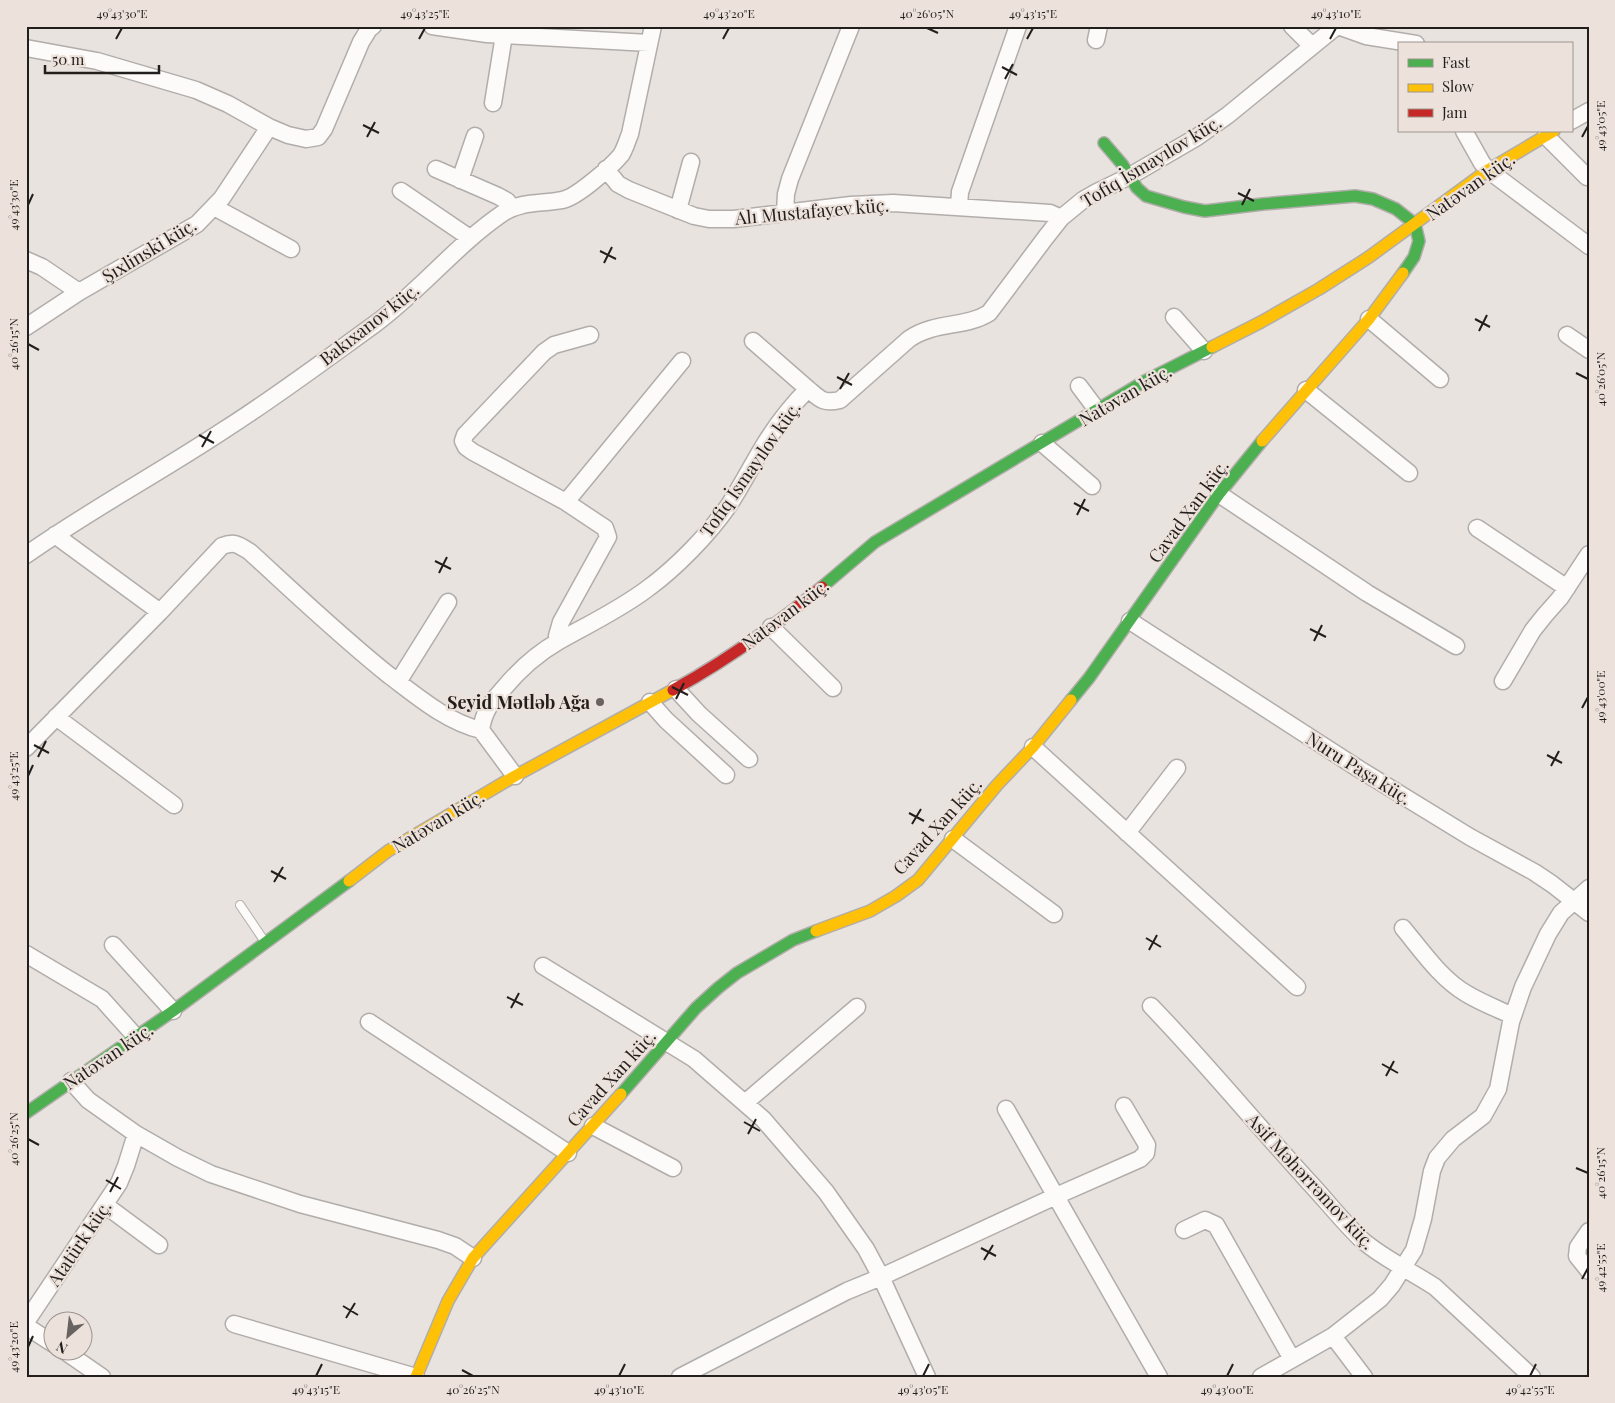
<svg xmlns="http://www.w3.org/2000/svg" width="1615" height="1403" font-family="'Playfair Display',serif">
<rect width="100%" height="100%" fill="#e9e3df"/>
<g fill="none" stroke-linecap="round" stroke-linejoin="round">
<defs>
<path id="lane" d="M240 905 265 942"/>
<path id="street" d="M432 26 487 34 649 43
M1292 26 1312 46
M1338 26 1366 36 1416 44
M1096 40 1099 26
M26 48 97 61 196 90 228 104 269 127 288 135 306 139 318 137 324 129 361 42 369 29 373 26
M493 103 504 35
M1571 121 1589 111
M1464 131 1482 163 1488 170 1589 246
M1546 136 1587 177
M436 169 498 196 507 201 512 208
M606 169 618 184 629 190 694 216 709 219H734L851 205 893 203 1050 213 1061 218
M460 180 475 136
M401 191 470 238
M959 206 960 192 1018 26
M214 207 291 249
M678 210 691 162
M785 212 786 194 790 179 851 26
M26 260 42 267 79 292
M1174 317 1204 351
M1369 319 1440 379
M26 327 79 292 197 224 222 198 269 127
M1567 335 1589 350
M753 341 808 389
M1079 386 1097 410
M1306 390 1409 473
M1042 443 1092 486
M1219 494 1367 593 1456 646
M566 502 682 361
M1477 528 1567 588
M55 535 160 612
M26 555C90 510 159 473 224 430 276 397 325 360 375 324 421 290 456 245 503 213 521 201 542 204 562 200 576 198 611 167 621 155 625 149 627 141 630 134L653 26
M1130 621 1359 769 1470 837 1534 872 1552 884 1589 913
M771 627 833 688
M559 641 557 636 561 622 608 537 605 528 566 502 473 452 466 447 463 441 465 435 544 352 554 345 590 335
M1503 681 1533 630 1545 615 1560 598 1589 554
M398 682 448 602
M676 689 699 714 749 759
M650 702 666 720 726 775
M56 717 174 805
M1033 747 1297 987
M26 748 160 612 222 546C235 541 239 545 250 552 296 594 341 637 390 676 418 697 447 722 481 730
M515 776 481 730C484 710 491 703 504 688 519 670 538 653 559 641 589 624 619 610 647 589 676 568 709 534 729 505 742 485 753 463 766 442 778 423 792 405 808 389 820 399 823 404 840 400L909 339C935 321 965 328 989 313L1046 237 1061 218 1083 200 1097 192 1130 176 1197 137 1228 115 1337 26
M1127 833 1177 768
M953 839 1054 914
M1403 928C1422 951 1441 979 1467 994 1482 1003 1498 1009 1513 1016
M113 945 173 1011
M26 954 102 999 136 1037
M543 966 694 1059 763 1119 826 1192 866 1249 881 1277 927 1377
M1151 1006C1206 1063 1255 1123 1308 1181 1326 1200 1343 1222 1362 1240 1384 1259 1411 1271 1435 1287L1532 1377
M369 1022 568 1153
M71 1081 88 1100 136 1134 178 1158 211 1174 300 1204 438 1240 455 1246 473 1258
M746 1102 857 1007
M1006 1109 1159 1377
M593 1126 673 1168
M105 1205 159 1245
M1184 1230 1205 1220 1216 1225 1292 1359
M1589 1231 1578 1247 1577 1256 1589 1271
M26 1322 119 1183 126 1166 136 1134
M234 1324 416 1377
M26 1326 52 1343
M1333 1336 1364 1377
M63 1350 102 1377
M680 1377 847 1291 881 1277 1056 1196 1140 1159 1146 1153 1147 1145 1124 1106
M1261 1377 1333 1336 1380 1299 1392 1285 1414 1250 1423 1219 1432 1171 1437 1158 1453 1139 1483 1116 1498 1089 1511 1022 1523 987 1548 934 1561 913 1589 888"/>
<path id="fast" d="M1104 143 1122 164 1137 188 1146 196 1184 207 1205 211 1263 204 1355 196 1373 199 1396 209 1415 224 1419 241 1414 257 1403 273
M822 587 875 542 1145 381 1212 347
M1071 700 1089 678 1219 494 1262 441
M621 1094 696 1008 718 988 737 973 793 940 816 931
M26 1113 173 1011 349 881"/>
<path id="slow" d="M1212 347 1261 322 1319 289 1369 257 1488 170 1554 131
M1262 441 1369 319 1403 273
M349 881 388 851 515 776 673 690
M816 931 870 911 896 896 918 880 997 785 1033 747 1071 700
M416 1377 448 1301 473 1258 621 1094"/>
<path id="jam" d="M673 690C726 661 776 625 822 587"/>
</defs>
<use href="#lane" stroke="#b1adaa" stroke-width="10"/>
<use href="#street" stroke="#b1adaa" stroke-width="19"/>
<use href="#fast" stroke="#b1adaa" stroke-width="14"/>
<use href="#slow" stroke="#b1adaa" stroke-width="14"/>
<use href="#jam" stroke="#b1adaa" stroke-width="14"/>
<use href="#lane" stroke="#fcfbfa" stroke-width="8"/>
<use href="#street" stroke="#fcfbfa" stroke-width="16"/>
<use href="#fast" stroke="#4caf50" stroke-width="11"/>
<use href="#slow" stroke="#ffc107" stroke-width="11"/>
<use href="#jam" stroke="#c62828" stroke-width="11"/>
</g>
<path fill="none" stroke="#221e1b" stroke-width="2" d="M927 28 938 33M116 39 122 28M419 39 425 28M723 39 729 28M1027 39 1033 28M1330 39 1336 28M1002 67 1017 75M1005 79 1013 64M363 125 379 133M367 137 375 122M1582 137 1588 126M1238 193 1254 201M28 205 33 194M1242 205 1250 189M600 251 616 259M604 263 612 247M1475 319 1490 327M1479 331 1487 315M28 344 39 350M1576 373 1588 379M837 377 852 385M840 389 849 373M199 435 214 443M202 447 211 431M1074 503 1089 511M1077 515 1085 499M435 561 451 569M439 573 447 557M1310 629 1326 637M1314 641 1322 625M672 687 688 695M676 699 684 683M1582 708 1588 697M34 745 49 753M1547 755 1562 763M38 757 46 741M1551 766 1559 751M28 776 33 765M909 813 924 821M912 824 921 809M271 871 286 879M274 882 283 867M1146 938 1161 947M1149 950 1157 935M507 997 523 1005M511 1008 519 993M1382 1064 1398 1073M1386 1076 1394 1061M744 1122 760 1131M748 1134 756 1119M28 1139 39 1145M1576 1168 1588 1173M106 1180 121 1189M110 1192 118 1177M981 1248 996 1256M984 1260 993 1245M1582 1279 1588 1268M343 1306 358 1315M346 1318 355 1303M28 1347 33 1336M462 1370 473 1376M316 1376 322 1364M619 1376 625 1364M923 1376 929 1364M1227 1376 1233 1364M1530 1376 1536 1364"/>
<circle fill="#686360" stroke="#ede2db" stroke-width="2" cx="600" cy="702" r="5"/>
<g text-anchor="middle" dominant-baseline="central" stroke-width="4.5" stroke-linejoin="round" paint-order="stroke">
<g font-size="18" fill="#221e1b" stroke="#ede2db">
<text transform="translate(1151 161) rotate(-31)">Tofiq İsmayılov küç.</text>
<text transform="translate(1470 186) rotate(-35)">Natəvan küç.</text>
<text transform="translate(812 211) rotate(-5)">Alı Mustafayev küç.</text>
<text transform="translate(149 250) rotate(-31)">Şıxlinski küç.</text>
<text transform="translate(369 324) rotate(-38)">Bakıxanov küç.</text>
<text transform="translate(1125 395) rotate(-30)">Natəvan küç.</text>
<text transform="translate(750 469) rotate(-55)">Tofiq İsmayılov küç.</text>
<text transform="translate(1188 511) rotate(-54)">Cavad Xan küç.</text>
<text transform="translate(785 614) rotate(-37)">Natəvan küç.</text>
<text transform="translate(1359 768) rotate(32)">Nuru Paşa küç.</text>
<text transform="translate(438 821) rotate(-31)">Natəvan küç.</text>
<text transform="translate(937 826) rotate(-48)">Cavad Xan küç.</text>
<text transform="translate(108 1056) rotate(-34)">Natəvan küç.</text>
<text transform="translate(611 1078) rotate(-48)">Cavad Xan küç.</text>
<text transform="translate(1311 1181) rotate(47)">Asif Məhərrəmov küç.</text>
<text transform="translate(79 1243) rotate(-56)">Atatürk küç.</text>
</g>
<g font-size="18" font-weight="bold" fill="#221e1b" stroke="#ede2db" text-anchor="end">
<text x="590" y="702">Seyid Mətləb Ağa</text>
</g>
</g>
<rect width="1615" height="1403" fill="none" stroke="#ede2db" stroke-width="55"/>
<rect x="1398" y="42" width="175" height="90" fill="#ede2db" stroke="#9c948e"/>
<rect x="1408" y="59" width="25" height="8" fill="#4caf50" stroke="#9c948e"/>
<text x="1442" y="68" font-size="15" fill="#221e1b">Fast</text>
<rect x="1408" y="84" width="25" height="8" fill="#ffc107" stroke="#9c948e"/>
<text x="1442" y="92" font-size="15" fill="#221e1b">Slow</text>
<rect x="1408" y="109" width="25" height="8" fill="#c62828" stroke="#9c948e"/>
<text x="1442" y="118" font-size="15" fill="#221e1b">Jam</text>
<g transform="translate(68 1336) rotate(208)"><circle r="24" fill="#ede2db" stroke="#9c948e"/>
<path d="M0-4L9 19L0 12L-9 19Z" fill="#686360"/>
<text y="-8" font-size="14" font-weight="bold" text-anchor="middle" fill="#221e1b">N</text>
</g>
<path d="M45 65v8h114v-8" fill="none" stroke="#221e1b" stroke-width="2.5"/>
<text x="52" y="65" font-size="15" fill="#221e1b" stroke="#ede2db" stroke-width="4" paint-order="stroke">50 m</text>
<rect x="28" y="28" width="1560" height="1348" fill="none" stroke="#221e1b" stroke-width="2"/>
<g font-size="12" text-anchor="middle" fill="#221e1b">
<text x="122" y="18">49°43'30"E</text>
<text x="425" y="18">49°43'25"E</text>
<text x="729" y="18">49°43'20"E</text>
<text x="927" y="18">40°26'05"N</text>
<text x="1033" y="18">49°43'15"E</text>
<text x="1336" y="18">49°43'10"E</text>
<text transform="translate(1601 126) rotate(-90)" y="4">49°43'05"E</text>
<text transform="translate(14 205) rotate(-90)" y="4">49°43'30"E</text>
<text transform="translate(14 344) rotate(-90)" y="4">40°26'15"N</text>
<text transform="translate(1601 379) rotate(-90)" y="4">40°26'05"N</text>
<text transform="translate(1601 697) rotate(-90)" y="4">49°43'00"E</text>
<text transform="translate(14 776) rotate(-90)" y="4">49°43'25"E</text>
<text transform="translate(14 1139) rotate(-90)" y="4">40°26'25"N</text>
<text transform="translate(1601 1173) rotate(-90)" y="4">40°26'15"N</text>
<text transform="translate(1601 1268) rotate(-90)" y="4">49°42'55"E</text>
<text transform="translate(14 1347) rotate(-90)" y="4">49°43'20"E</text>
<text x="316" y="1394">49°43'15"E</text>
<text x="473" y="1394">40°26'25"N</text>
<text x="619" y="1394">49°43'10"E</text>
<text x="923" y="1394">49°43'05"E</text>
<text x="1227" y="1394">49°43'00"E</text>
<text x="1530" y="1394">49°42'55"E</text>
</g>
</svg>
